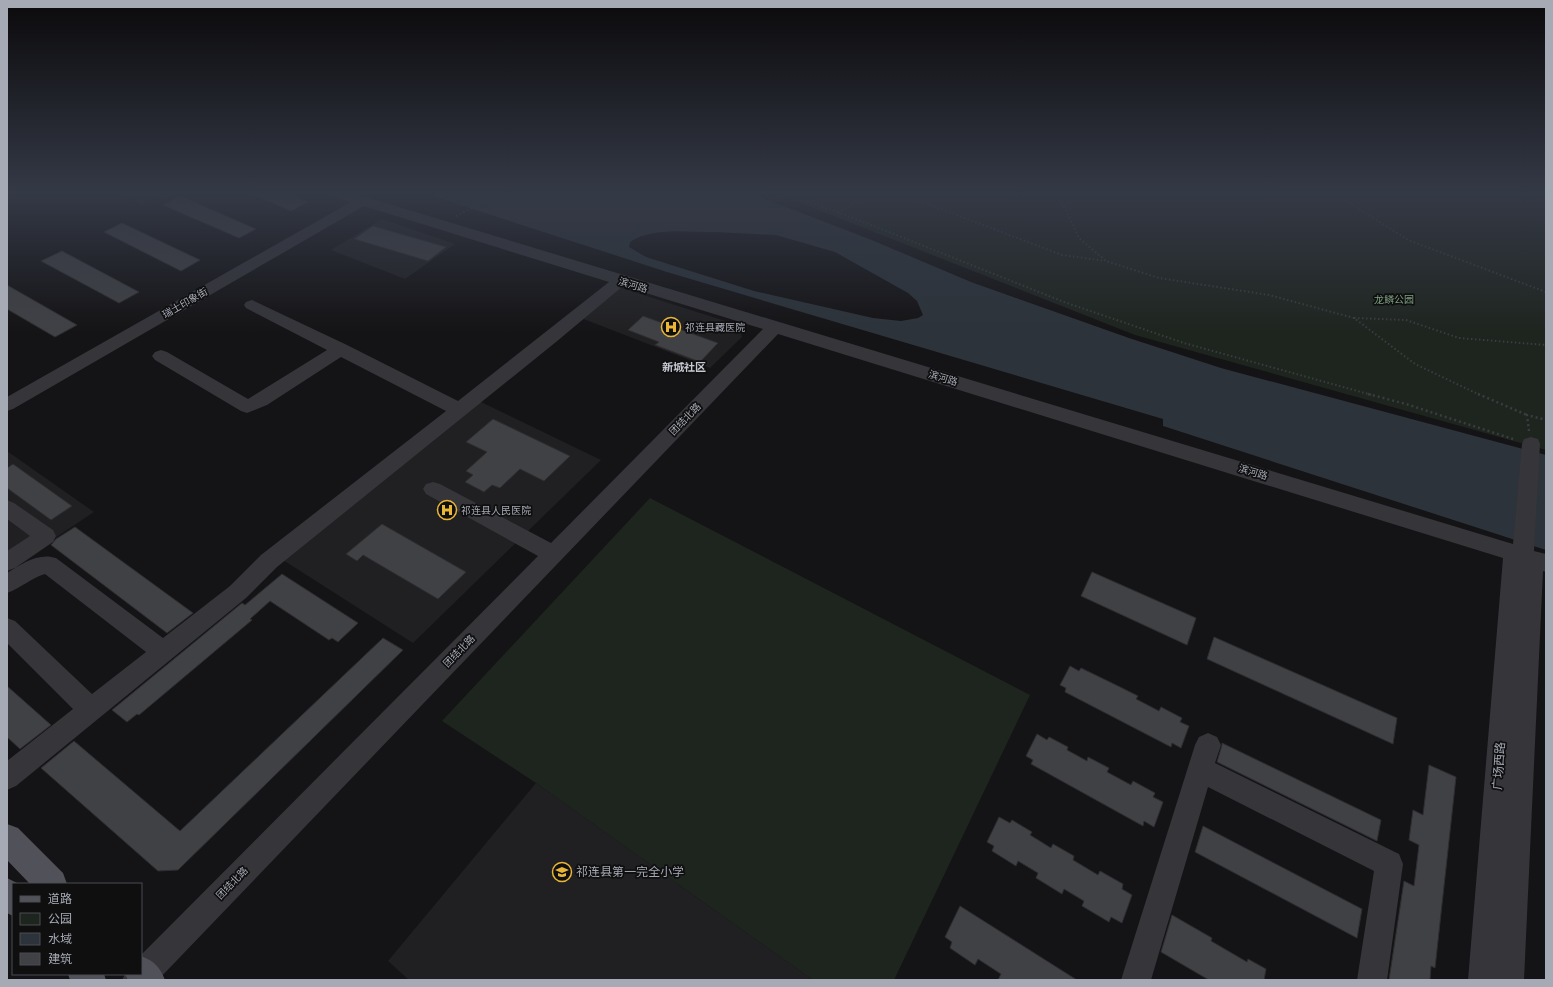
<svg xmlns="http://www.w3.org/2000/svg" width="1553" height="987" font-family="'Roboto Condensed','Noto Sans SC',sans-serif">
<rect width="100%" height="100%" fill="#141315"/>
<path fill="#202022" d="M121 194H163L142 205Z
M382 219 455 244 405 279 331 250Z
M618 287 735 324 740 330 742 337 710 368 581 318Z
M479 401 601 460 413 643 283 560Z
M7 451 94 512 7 570Z
M536 783 813 980H409L388 961Z"/>
<path fill="#1e251f" d="M778 194H1546V450L1135 335Z
M650 498 1030 695 894 980H813L536 783 442 721Z"/>
<path fill="#2c333a" fill-rule="evenodd" d="M432 194H752L874 241 971 282 1129 338 1221 368 1546 455V550L1163 426V419L667 272 436 197ZM716 232 776 235 835 252 908 293 917 301 923 315 918 318 901 321 873 318 754 291 646 257 629 247 630 242C650 227 691 232 716 232Z"/>
<path fill="#404145" stroke="#2e2e31" d="M252 194H289L308 202 291 211Z
M180 196 256 229 239 238 163 205Z
M122 223 200 260 181 271 104 232Z
M373 226 446 247 428 261 354 239Z
M62 251 139 292 119 303 41 261Z
M7 285 77 325 55 337 7 309Z
M643 316 718 343 700 362 655 345 659 342 628 330Z
M493 419 570 456 544 481 520 469 500 488 492 485 484 492 465 482 473 475 466 471 487 452 466 442Z
M13 464 72 506 51 520 7 488V468Z
M382 524 466 572 438 599 363 555 357 561 346 554Z
M75 527 193 613 167 633 51 545 56 539Z
M1092 572 1196 618 1187 645 1081 596Z
M282 574 358 623 338 642 332 638 329 640 270 601 250 619 252 620 139 715 137 714 127 722 112 710 242 603 245 605Z
M1214 637 1397 718 1393 744 1207 659Z
M383 638 403 650 178 870 158 871 41 768 74 741 180 831Z
M1070 666 1079 671 1081 668 1118 686 1138 696 1136 699 1159 711 1161 707 1182 718 1180 722 1189 726 1181 748 1172 743 1171 747 1065 692 1066 688 1060 685Z
M7 686 51 725 20 749 7 737Z
M1037 734 1047 740 1049 737 1068 747 1067 750 1087 761 1088 757 1109 768 1107 772 1131 785 1133 781 1155 793 1153 797 1163 802 1154 827 1144 821 1143 826 1031 764 1033 760 1026 756Z
M1222 743 1381 820 1377 841 1217 762 1222 745Z
M1429 765 1456 777 1435 968 1431 966 1430 980H1389L1404 881 1414 886 1419 845 1409 840 1413 810 1423 815Z
M999 817 1010 823 1012 820 1032 832 1030 835 1051 848 1053 844 1074 856 1073 860 1098 875 1100 871 1123 884 1122 889 1132 895 1122 923 1111 917 1109 922 1082 906 1084 901 1064 889 1062 894 1036 878 1038 873 1018 861 1016 866 992 851 994 846 987 842Z
M1203 826 1362 909 1357 938 1195 852Z
M960 906 1077 980H998L1001 974 978 959 975 965 950 948 952 942 945 937Z
M1172 915 1212 938 1211 941 1247 962 1248 959 1266 969 1264 980H1209L1161 952Z"/>
<g fill="none" stroke-linecap="round" stroke-linejoin="round">
<path stroke="#3b3c41" stroke-width="2" stroke-dasharray="1.5 2.5" stroke-linecap="butt" d="M788 194 874 226 1064 302 1184 343 1372 395
M909 194 920 201 1062 255 1105 261
M1054 194 1065 208 1079 238 1106 261 1159 278 1269 295 1354 318 1415 364 1480 395
M1323 194 1339 196 1408 240 1546 292
M838 213 870 194
M456 216 498 194
M1354 318 1406 320 1459 338 1546 345"/>
<path stroke="#3b3c41" stroke-width="2.5" stroke-dasharray="2 3" stroke-linecap="butt" d="M1368 394 1406 404 1516 440
M1478 394 1527 415
M1529 431 1527 415 1546 420"/>
<path fill="#35353a" fill-rule="evenodd" d="M333 194H356L1513 544 1522 444 1524 439 1531 437 1538 439 1540 444 1534 551 1546 554V572L1543 571 1524 980H1468L1503 558 778 334 158 980H122L125 974H141V955L538 556 426 494 423 489 426 484 433 482 440 484 551 543 763 329 623 286 556 342 277 567 246 598 16 786 7 790V761L73 709 7 643V618L15 621 92 694 146 652 45 574C31 578 21 588 7 593V573C21 564 39 552 56 558L163 638 230 586 261 555 446 411 341 357 267 405 247 413 241 411 155 360 152 356 155 352 161 350 167 352 248 399 327 350 246 308 244 305 246 302 252 300 347 345 458 401 609 282 364 206 13 409 7 411V397L351 202 335 197Z
M7 500 14 503 53 530 56 536 53 542 15 568 7 571V551L30 536 7 519Z
M1208 733 1217 737 1221 745 1215 763 1399 854 1403 864 1387 980H1357L1374 871 1208 787 1151 980H1121L1195 745 1199 737Z"/>
<path fill="#515259" fill-rule="evenodd" d="M7 824 18 828 63 873 67 884H30L7 860Z
M7 878 19 884H13V916L7 913Z
M141 956C154 961 160 967 165 980H128L125 974H141Z
M68 974H104L106 980H70Z"/>
</g>
<linearGradient id="sky" x2="0" y2="1"><stop stop-color="#0b0a0c"/><stop offset="0.58" stop-color="#343946"/><stop offset="1" stop-color="#343946" stop-opacity="0"/></linearGradient>
<rect width="1553" height="333" fill="url(#sky)"/>
<defs>
<symbol id="hospital-ring" viewBox="-11 -11 22 22"><circle r="9.5" fill="#0f0f10" stroke="#e9b638" stroke-width="1.5"/><path d="M-5-5h3v3.5h4V-5h3V5h-3V1.5h-4V5h-3Z" fill="#e9b638"/></symbol>
<symbol id="school-ring" viewBox="-11 -11 22 22"><circle r="9.5" fill="#0f0f10" stroke="#e9b638" stroke-width="1.5"/><path d="M0-5L7-2L0 1L-7-2ZM-4 1L0 2.5L4 1V4Q0 6-4 4Z" fill="#e9b638"/></symbol>
</defs>
<g fill-rule="evenodd">
<use href="#hospital-ring" x="660" y="316" width="22" height="22"/>
<use href="#hospital-ring" x="436" y="499" width="22" height="22"/>
<use href="#school-ring" x="551" y="861" width="22" height="22"/>
</g>
<g text-anchor="middle" dominant-baseline="central" stroke-width="3.5" stroke-linejoin="round" paint-order="stroke">
<g font-size="10" fill="#a6aab5" stroke="#0f0f10">
<text transform="translate(633 285) rotate(17)">滨河路</text>
<text transform="translate(185 303) rotate(-30)">瑞士印象街</text>
<text transform="translate(943 378) rotate(17)">滨河路</text>
<text transform="translate(685 419) rotate(-46)">团结北路</text>
<text transform="translate(1253 472) rotate(17)">滨河路</text>
<text transform="translate(459 651) rotate(-46)">团结北路</text>
<text transform="translate(232 883) rotate(-46)">团结北路</text>
</g>
<g font-size="10" fill="#7e9f81" stroke="#0f0f10">
<text x="1394" y="299">龙鳞公园</text>
</g>
<g font-size="10" fill="#a6aab5" stroke="#0f0f10" text-anchor="start">
<text x="685" y="327">祁连县藏医院</text>
<text x="461" y="510">祁连县人民医院</text>
</g>
<g font-size="11" font-weight="bold" fill="#c6c9d1" stroke="#0f0f10">
<text x="684" y="367">新城社区</text>
</g>
<g font-size="12" fill="#a6aab5" stroke="#0f0f10">
<text transform="translate(1499 766) rotate(-86)">广场西路</text>
</g>
<g font-size="12" fill="#a6aab5" stroke="#0f0f10" text-anchor="start">
<text x="576" y="872">祁连县第一完全小学</text>
</g>
</g>
<rect width="1553" height="987" fill="none" stroke="#a6aab5" stroke-width="16"/>
<rect x="12" y="883" width="130" height="92" fill="#0f0f10" stroke="#4b4d52"/>
<rect x="20" y="896" width="20" height="6" fill="#515259" stroke="#4b4d52"/>
<text x="48" y="903" font-size="12" fill="#a6aab5">道路</text>
<rect x="20" y="913" width="20" height="12" fill="#1e251f" stroke="#4b4d52"/>
<text x="48" y="923" font-size="12" fill="#a6aab5">公园</text>
<rect x="20" y="933" width="20" height="12" fill="#2c333a" stroke="#4b4d52"/>
<text x="48" y="943" font-size="12" fill="#a6aab5">水域</text>
<rect x="20" y="953" width="20" height="12" fill="#404145" stroke="#4b4d52"/>
<text x="48" y="963" font-size="12" fill="#a6aab5">建筑</text>
</svg>
